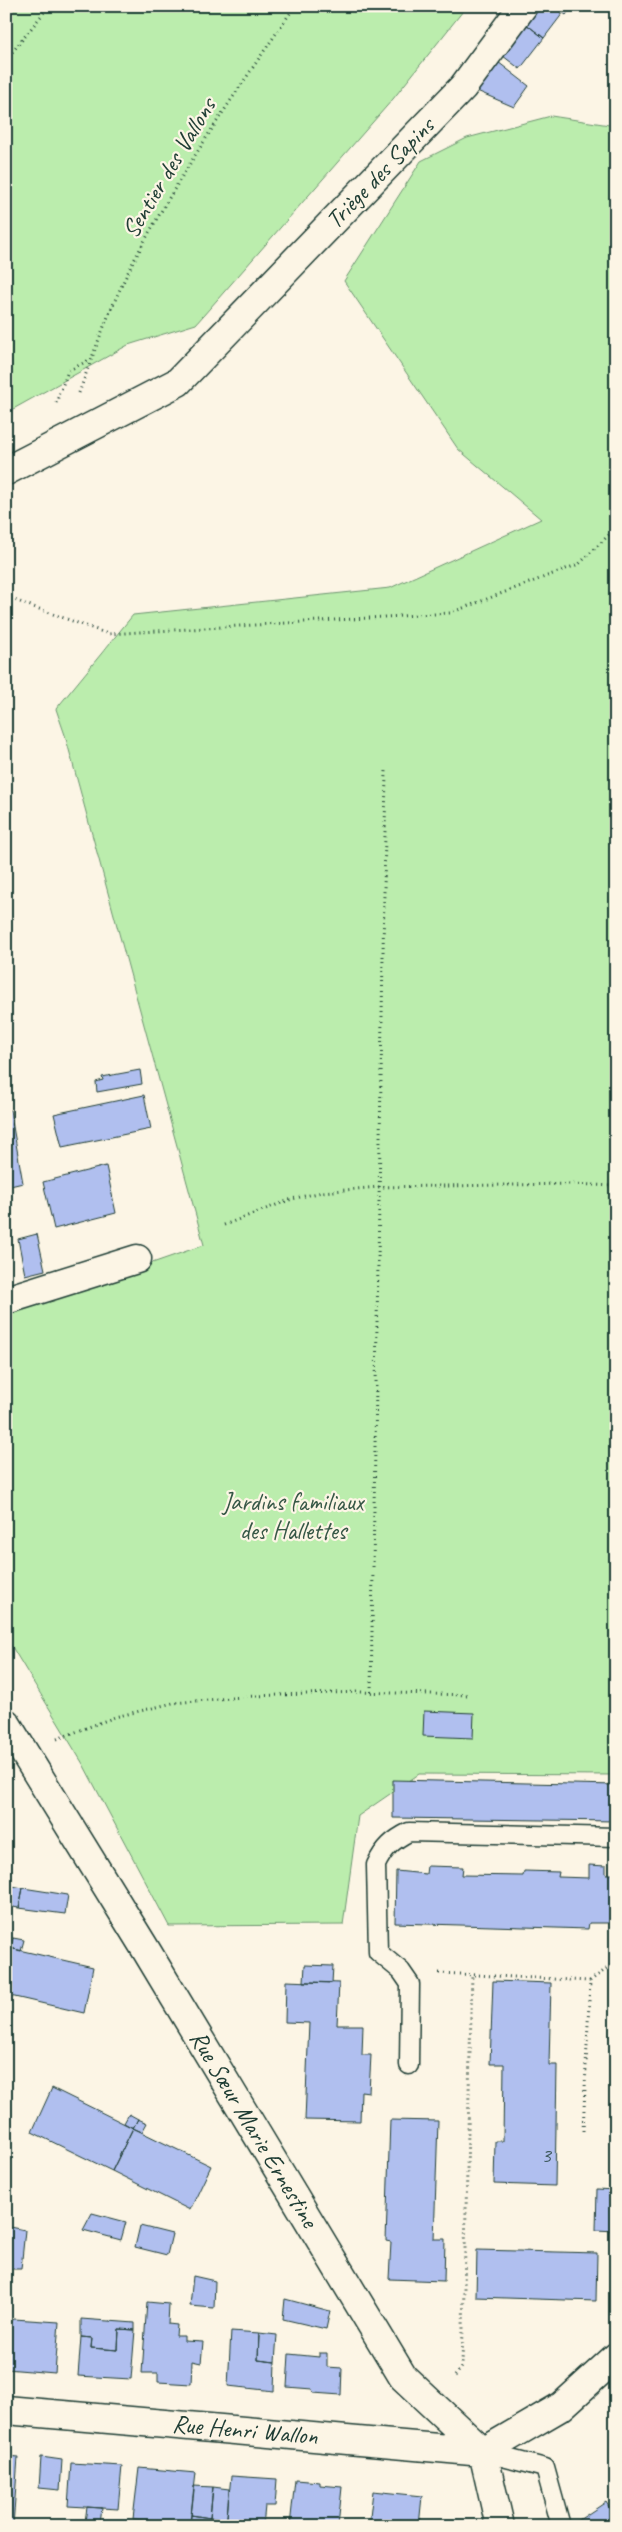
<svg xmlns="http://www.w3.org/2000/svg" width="622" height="2532" font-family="Caveat,sans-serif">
<rect width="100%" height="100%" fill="#fcf5e5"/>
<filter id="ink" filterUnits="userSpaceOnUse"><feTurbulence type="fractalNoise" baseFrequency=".02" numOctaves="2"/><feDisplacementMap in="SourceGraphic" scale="10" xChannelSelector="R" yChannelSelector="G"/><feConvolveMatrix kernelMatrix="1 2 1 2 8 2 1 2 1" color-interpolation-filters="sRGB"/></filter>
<g filter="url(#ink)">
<path fill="#bbedad" stroke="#6d9570" d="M6 6H467L393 99 196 324 128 345 6 413Z
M551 116 616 126V1775L419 1774 358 1816 343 1925 169 1926 83 1764 6 1637V1314L204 1245 65 735 56 709 133 615 390 588 541 519 458 449 344 281 421 161 467 138Z"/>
<path fill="#b0bfef" stroke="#1f3d34" d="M540 6H554L563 13 544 38 526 24Z
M554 6H572L566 15Z
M526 24 544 38 520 69 503 56Z
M498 62 529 86 514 107 477 91Z
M140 1070 142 1084 97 1092 96 1082 103 1080 102 1077Z
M144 1095 151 1129 62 1147 54 1114Z
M10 1110 23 1183 6 1187V1111Z
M106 1166 116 1213 54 1229 43 1182Z
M37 1234 45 1270 25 1275 18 1239Z
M424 1711 474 1713 473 1738 423 1736Z
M393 1780 616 1785V1821L393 1818Z
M589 1865 606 1866V1874H616V1923H589L588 1929 395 1923 396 1871 426 1874 427 1866 463 1867 462 1875 523 1876 524 1871 559 1872 558 1877 589 1878Z
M7 1885 23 1888 19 1908 6 1906Z
M23 1888 68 1895 65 1914 19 1908Z
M6 1936 13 1938 10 1948 6 1947Z
M13 1938 24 1940 21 1951 10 1948Z
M6 1947 10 1948 6 1964Z
M10 1948 93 1967 84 2013 6 1995V1964Z
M305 1965 333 1966 332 1983 304 1982Z
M286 1981 339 1983 337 2025H363L362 2055H371L369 2092 361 2091 360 2121 305 2120 309 2023 285 2022Z
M493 1981 551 1983 549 2065H557L555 2186 494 2184 495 2141H503L504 2064H490Z
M52 2088 133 2128 112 2171 32 2132Z
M129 2114 138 2119 133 2128 124 2123Z
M138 2119 147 2123 142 2132 133 2128Z
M390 2120 438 2121 434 2239H445L444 2281 389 2279 391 2242 386 2241Z
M133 2128 211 2166 190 2210 112 2171Z
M597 2189 616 2190V2231L596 2230Z
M92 2213 126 2222 121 2240 83 2230Z
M6 2226 25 2230 21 2269H6Z
M140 2226 172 2234 167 2255 135 2247Z
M477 2250 597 2253 596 2301 476 2297Z
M193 2276 215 2281 214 2308 190 2306Z
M285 2299 330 2311 326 2329 283 2319Z
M147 2302 169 2304 168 2324 177 2325 176 2336H184V2341L203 2342 201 2363 192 2361 191 2384 158 2382V2373H142Z
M14 2319 59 2322 55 2373 6 2369 7 2325Z
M81 2319 135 2323V2330L119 2329 118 2350 91 2348 92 2338 81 2337Z
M119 2329 135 2330 131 2379 78 2376 81 2337 92 2338 91 2348 118 2350Z
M231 2331 259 2333 258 2360 275 2362 274 2391 228 2386Z
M259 2333 277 2335 275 2362 258 2360Z
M319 2353H327V2367L342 2368 341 2395 313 2393 312 2389 287 2387 289 2354 319 2357Z
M6 2456 18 2457 13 2526H6Z
M41 2457 62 2460 60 2490 39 2488Z
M71 2463 122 2466 118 2509 68 2506Z
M139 2468 196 2473 190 2524 133 2519Z
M231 2476 277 2479 275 2506H265L263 2526H226Z
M295 2480 320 2482V2485L342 2487 338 2526H290Z
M194 2486 213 2487 210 2518 191 2515Z
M213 2487 229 2489 227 2519 210 2518Z
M373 2491 422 2496 419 2526H369Z
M606 2502 616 2518V2526H579L576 2522Z
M87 2507 102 2508 100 2524 85 2522Z
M191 2515 210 2518 209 2526H190Z"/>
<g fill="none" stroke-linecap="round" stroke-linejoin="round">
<defs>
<path id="service" d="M409 2065 410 1984 401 1971 378 1952 376 1865C384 1848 393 1840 409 1832L616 1837
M483 2452 545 2468 561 2526"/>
<path id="minor" d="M6 471 178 382 463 87 523 6
M6 1300 137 1259
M6 1723 143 1945 403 2377 483 2452 500 2526
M6 2410 483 2452
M483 2452 562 2406 616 2357"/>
</defs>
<use href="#service" stroke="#1f3d34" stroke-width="21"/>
<use href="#minor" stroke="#1f3d34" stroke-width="31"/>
<path stroke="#1f3d34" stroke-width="3" stroke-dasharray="1 4" stroke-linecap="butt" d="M6 60 49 6
M79 393C96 346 114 297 138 253 184 167 240 86 295 6
M56 403 68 371 91 359
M6 597 108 634 450 613 579 564 616 528
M224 1225 292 1199 322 1192 379 1187 570 1184 616 1186
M371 1692 386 771
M57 1739 115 1717 173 1703 254 1696 358 1692 468 1695
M439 1973 590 1981
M583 2131 590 1981 616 1962
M455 2376 462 2367 472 1974"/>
<use href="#service" stroke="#fcf5e5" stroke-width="18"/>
<use href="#minor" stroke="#fcf5e5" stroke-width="28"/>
</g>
</g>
<g text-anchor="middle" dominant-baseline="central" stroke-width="4.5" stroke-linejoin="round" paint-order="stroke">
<g font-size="22" fill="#435e63">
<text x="546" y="2155">3</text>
</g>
<g font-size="25" fill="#1f3d34" stroke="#fcf5e5">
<text transform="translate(169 168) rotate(-59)">Sentier des Vallons</text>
<text transform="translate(380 173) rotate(-46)">Triège des Sapins</text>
<text transform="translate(254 2129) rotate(59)">Rue Sœur Marie Ernestine</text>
<text transform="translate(245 2430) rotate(5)">Rue Henri Wallon</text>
</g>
<g font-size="25" fill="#365746" stroke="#fcf5e5">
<text x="293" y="1502">Jardins familiaux<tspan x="293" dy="29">des Hallettes</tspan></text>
</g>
</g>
<rect width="622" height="2532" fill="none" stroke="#fcf5e5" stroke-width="25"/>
<rect x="12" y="12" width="597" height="2507" fill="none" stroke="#1f3d34" stroke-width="2" filter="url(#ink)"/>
</svg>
